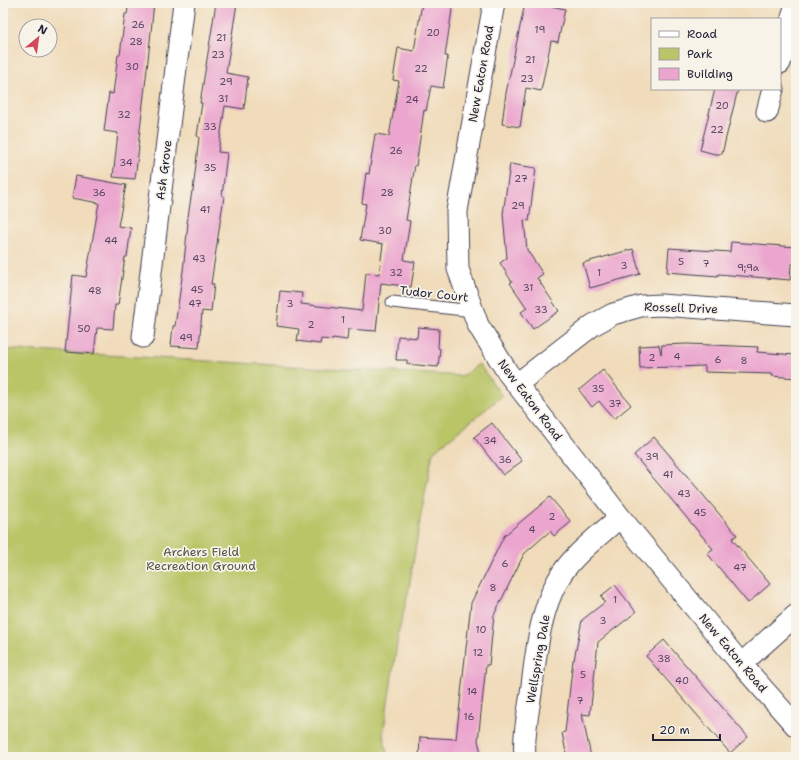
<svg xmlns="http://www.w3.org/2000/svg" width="799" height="760" font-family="'Shantell Sans',sans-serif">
<rect width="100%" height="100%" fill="#f7f3e8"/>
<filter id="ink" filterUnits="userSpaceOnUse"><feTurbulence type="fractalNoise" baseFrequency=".025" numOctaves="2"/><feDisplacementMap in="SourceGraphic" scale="8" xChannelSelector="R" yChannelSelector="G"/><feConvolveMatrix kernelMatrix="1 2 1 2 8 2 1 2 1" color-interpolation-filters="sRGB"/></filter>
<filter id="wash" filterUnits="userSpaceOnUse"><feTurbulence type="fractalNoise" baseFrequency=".012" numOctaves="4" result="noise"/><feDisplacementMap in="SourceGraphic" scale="16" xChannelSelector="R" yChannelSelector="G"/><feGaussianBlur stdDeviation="0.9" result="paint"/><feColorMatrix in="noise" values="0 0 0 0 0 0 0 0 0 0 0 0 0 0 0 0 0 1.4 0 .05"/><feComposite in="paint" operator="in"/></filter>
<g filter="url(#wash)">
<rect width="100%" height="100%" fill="#f0dbba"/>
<path fill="#bac567" stroke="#6e7451" d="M3 349 462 376 479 364 502 396 433 452 421 514 408 594 399 631 383 735 388 757H3Z"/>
<g id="blocks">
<path fill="#eba5ce" d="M129 3H154L148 60 138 147H139L135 179 113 177 118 133 104 131 109 93 113 94 118 55H120L125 14H127Z
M216 3H237L226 73 248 77 244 109 225 106 218 152 227 153 222 196H224L211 284H214L211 312 202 311 199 348 171 346 173 326H175L183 271 188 223H187L192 191H193L199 137 197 136 202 103H200Z
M422 3H453L445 56H448L443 88 431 86 426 111 424 110 416 166 415 165 406 220 410 221 404 260 415 262 411 287 381 283 376 331 348 329 347 340 333 338V340L321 339 320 344 297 341 299 329 276 326 280 291 302 293 301 304 362 311 366 273 379 274 383 244 360 240 366 204 362 203 366 173 369 174 375 134 389 136 399 81 393 80 398 48 414 51Z
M525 3H537L565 9 558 42 551 41 541 91 526 88 520 127 502 124 506 93Z
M715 89H738L722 154H715L700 150Z
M510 164 536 168 529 221 524 220 527 250 543 274 537 278 559 311 533 329 521 312 527 308 510 283 512 282 500 263 507 258 503 214Z
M76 176 126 185 118 226 131 228 127 257H125L118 305H115L113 329 97 328 94 354 65 352 73 275 86 277 99 203 72 198Z
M731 242 796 247V265L791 264 790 280 718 274V276L667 272 669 248 730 252Z
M633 249 640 274 590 288 583 263Z
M418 327 439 329 438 348 440 349 438 367 407 364V360H396L398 336 417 338Z
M688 344 758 347 757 352 796 355V378L772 376 773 374 705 372V366L640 368 639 346 659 345 661 354 662 345Z
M603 370 631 405 614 419 599 401 592 407 579 390Z
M492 423 522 461 503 475 474 437Z
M654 437 737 535 732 539 770 584 748 603 707 553 713 549 634 455Z
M550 497 571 522 554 536 550 531 524 554 494 615 489 665H486L478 741 482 757H419L420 737 456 739 471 603 504 536Z
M615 585 636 612 598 642 590 715 582 714 591 757H567L562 733 565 732 573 660H574L582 620 605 602 601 596Z
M664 640 748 737 730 753 646 656Z"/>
</g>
</g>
<g filter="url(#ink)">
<use href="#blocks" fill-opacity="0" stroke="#413e4e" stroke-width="1"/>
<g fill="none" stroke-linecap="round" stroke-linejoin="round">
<defs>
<path id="service" d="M392 302 473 311"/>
<path id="minor" d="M494 3 457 211 458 269 478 325 508 373 620 517 741 664 796 726
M780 63 796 3
M767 112 773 89
M143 337 184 3
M517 384 593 325 613 314 641 306 661 305 796 315
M741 664 796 615
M525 757C523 736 528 714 531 693 536 656 539 613 558 580 570 557 600 535 620 517"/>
</defs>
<use href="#service" stroke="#413e4e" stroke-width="13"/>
<use href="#minor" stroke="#413e4e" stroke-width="23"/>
<use href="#service" stroke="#fff" stroke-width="11"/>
<use href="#minor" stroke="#fff" stroke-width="21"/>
</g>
</g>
<g text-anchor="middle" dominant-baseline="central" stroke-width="3.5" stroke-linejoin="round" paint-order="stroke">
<g font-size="10" fill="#544360">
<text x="138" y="24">26</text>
<text x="540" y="29">19</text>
<text x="433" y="32">20</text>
<text x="221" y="37">21</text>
<text x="136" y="41">28</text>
<text x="218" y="54">23</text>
<text x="530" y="59">21</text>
<text x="132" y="66">30</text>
<text x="421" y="68">22</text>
<text x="527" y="78">23</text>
<text x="226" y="81">29</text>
<text x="223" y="98">31</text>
<text x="412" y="99">24</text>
<text x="722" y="105">20</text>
<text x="124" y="114">32</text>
<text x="210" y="126">33</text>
<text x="717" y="129">22</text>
<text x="396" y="150">26</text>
<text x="126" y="162">34</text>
<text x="210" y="167">35</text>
<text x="521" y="178">27</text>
<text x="99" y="192">36</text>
<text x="387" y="192">28</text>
<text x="518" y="205">29</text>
<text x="205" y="209">41</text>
<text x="385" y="230">30</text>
<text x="111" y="240">44</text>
<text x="199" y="258">43</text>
<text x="681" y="261">5</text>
<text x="706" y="263">7</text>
<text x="624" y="265">3</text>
<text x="748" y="267">9;9a</text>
<text x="396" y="272">32</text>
<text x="599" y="272">1</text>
<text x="528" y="287">31</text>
<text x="197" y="289">45</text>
<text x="95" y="290">48</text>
<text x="195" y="303">47</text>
<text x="290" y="303">3</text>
<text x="541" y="309">33</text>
<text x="343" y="319">1</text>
<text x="311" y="324">2</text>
<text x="84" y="328">50</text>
<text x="186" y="337">49</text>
<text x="677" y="356">4</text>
<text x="652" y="357">2</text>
<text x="718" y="359">6</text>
<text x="744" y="360">8</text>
<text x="598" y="388">35</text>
<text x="615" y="403">37</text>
<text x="490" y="440">34</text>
<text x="652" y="456">39</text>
<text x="505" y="459">36</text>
<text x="668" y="474">41</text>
<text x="684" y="493">43</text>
<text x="700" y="512">45</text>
<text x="552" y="516">2</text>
<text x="532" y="529">4</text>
<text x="505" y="563">6</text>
<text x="740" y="567">47</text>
<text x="493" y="587">8</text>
<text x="615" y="599">1</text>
<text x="603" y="620">3</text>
<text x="481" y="629">10</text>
<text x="478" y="652">12</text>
<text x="664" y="658">38</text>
<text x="583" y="674">5</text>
<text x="682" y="680">40</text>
<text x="472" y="691">14</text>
<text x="580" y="700">7</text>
<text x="469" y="716">16</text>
</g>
<g font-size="12" fill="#22223b" stroke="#f7f3e8">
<text transform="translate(481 74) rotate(-80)">New Eaton Road</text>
<text transform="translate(164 170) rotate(-83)">Ash Grove</text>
<text transform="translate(434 294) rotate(6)">Tudor Court</text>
<text transform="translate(681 308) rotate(2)">Rossell Drive</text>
<text transform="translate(530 400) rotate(53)">New Eaton Road</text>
<text transform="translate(733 653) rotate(50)">New Eaton Road</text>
<text transform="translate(538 659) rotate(-80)">Wellspring Dale</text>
</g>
<g font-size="12" fill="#505348" stroke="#f7f3e8">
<text x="201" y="552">Archers Field<tspan x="201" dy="14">Recreation Ground</tspan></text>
</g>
</g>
<rect width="799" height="760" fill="none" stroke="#f7f3e8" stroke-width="16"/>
<rect x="651" y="18" width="130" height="72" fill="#f7f3e8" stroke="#a29fa3"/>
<rect x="659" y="31" width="20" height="6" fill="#ffffff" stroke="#a29fa3"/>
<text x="687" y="38" font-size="12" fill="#22223b">Road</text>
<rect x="659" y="48" width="20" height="12" fill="#bac567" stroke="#a29fa3"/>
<text x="687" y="58" font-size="12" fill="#22223b">Park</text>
<rect x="659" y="68" width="20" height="12" fill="#eba5ce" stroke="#a29fa3"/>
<text x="687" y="78" font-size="12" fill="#22223b">Building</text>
<g transform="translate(38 38) rotate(29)"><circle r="19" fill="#f7f3e8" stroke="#a29fa3"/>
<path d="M0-3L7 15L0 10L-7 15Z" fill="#d1495b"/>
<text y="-6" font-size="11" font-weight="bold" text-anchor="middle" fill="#22223b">N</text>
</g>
<path d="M653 734v6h67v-6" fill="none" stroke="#22223b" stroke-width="2"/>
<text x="659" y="734" font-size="12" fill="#22223b" stroke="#f7f3e8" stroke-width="3" paint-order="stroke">20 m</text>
</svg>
